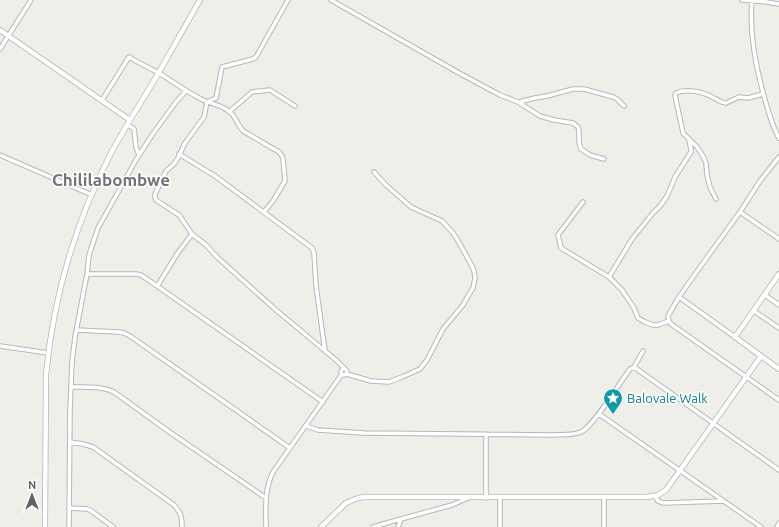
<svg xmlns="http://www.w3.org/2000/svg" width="779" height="527" font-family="Ubuntu,sans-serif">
<rect width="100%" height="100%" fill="#efeee8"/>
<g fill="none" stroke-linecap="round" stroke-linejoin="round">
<defs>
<path id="minor" d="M331 0 459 73 500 95 518 102 540 116 554 120 573 123 578 127 579 130V142L581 149 590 155 604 159
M742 0 766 2 779 4
M752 0C749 34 756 67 765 100 769 113 772 126 779 138
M0 49 31 0
M102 100 129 57C139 63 149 68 159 73 173 82 186 91 201 99 211 104 223 105 231 113 236 118 238 125 243 131L279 152 282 156 283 159 285 181 273 201 264 212
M207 102 204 117 185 143 178 158 174 164 166 171 155 194V197L156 200 179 215 192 234 206 245 217 257 276 310 336 360 345 369
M207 102 216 98 222 67 253 59 256 57 288 0
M519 102 535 98 547 96 573 89H584L613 97 617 99 624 106
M229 112 252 92 270 90 295 106
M128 125 134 129 136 147 139 155
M179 154 215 176 312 248 314 253 316 286 325 351
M0 155 92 195
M779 157 760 181 740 212 698 270 679 297 668 316 669 321 671 324 779 400
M716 199 710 187 707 175 706 163 703 156 697 147 683 133 675 95 676 93C687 88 704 92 714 98 719 100 721 103 726 103L739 97 748 98 763 94
M583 202 558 235 561 248 609 277 622 290 634 308 638 318 645 322 653 325H658L669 321
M740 212 779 239
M87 274H136L141 275 147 279 323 402
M609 277 632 239 653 213 661 205 667 196 671 187 675 177 691 152V149L689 140
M158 285 177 254 192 234
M765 295 779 305
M679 297 735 337
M754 311 779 328
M77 330 118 332 124 333 130 336 290 448
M0 346 48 353
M634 367 643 351
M341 372a3 3 0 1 1 6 0a3 3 0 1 1-6 0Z
M347 374 371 381 389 382 402 377 420 369 427 360 443 329 463 305 468 296 473 288 475 278 474 271 472 266 457 239 453 233 442 221 411 207 386 185 374 172
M71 387C86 387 101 386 114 392L168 431 266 498
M599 414 761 527
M306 426 318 430 364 433 550 435C560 434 572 436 581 432 594 426 620 382 630 369L634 367 779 470
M70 442 83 444 93 447 174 505C181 513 182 516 182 527
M655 496 658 501 663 503 724 501
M486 498V434
M500 498V527
M69 508 87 509 90 510 113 527
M69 527 70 409 72 362 75 337 87 274 89 255 98 228 136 160 152 135 176 102 186 91
M266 527C266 508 264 490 273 472L342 374
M373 527 401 519
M398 527 401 519 452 505 468 498
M604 527V497
M777 527 779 523"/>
<path id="tertiary" d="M0 30 130 120
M761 356 735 337 779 274
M45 527 46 375C53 298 75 224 110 155 125 127 142 101 158 74 172 49 186 25 200 0
M321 527 346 503 358 498 365 497H647L658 495 666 490 761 356 779 369"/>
</defs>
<use href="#minor" stroke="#b5b7bb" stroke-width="5.5"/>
<use href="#tertiary" stroke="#b5b7bb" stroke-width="6"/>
<use href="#minor" stroke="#fff" stroke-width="3.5"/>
<use href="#tertiary" stroke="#fff" stroke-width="4.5"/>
</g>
<defs>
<symbol id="sight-pin" viewBox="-11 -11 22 30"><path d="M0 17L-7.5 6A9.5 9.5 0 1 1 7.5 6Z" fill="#0f9aa8" stroke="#fff"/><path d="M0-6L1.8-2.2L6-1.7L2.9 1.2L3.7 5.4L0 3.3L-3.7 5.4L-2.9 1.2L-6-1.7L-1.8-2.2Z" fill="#fff"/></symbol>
</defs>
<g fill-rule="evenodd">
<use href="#sight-pin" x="602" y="387" width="22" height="30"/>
</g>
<g text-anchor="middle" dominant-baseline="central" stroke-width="3" stroke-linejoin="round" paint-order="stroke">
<g font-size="13" fill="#0d838f" stroke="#fff" text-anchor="start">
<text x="627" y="398">Balovale Walk</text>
</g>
<g font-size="17" font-weight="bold" fill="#717478" stroke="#fff">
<text x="111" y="179">Chililabombwe</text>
</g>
</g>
<g transform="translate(32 495)" stroke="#ffffff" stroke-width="3" paint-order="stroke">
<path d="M0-3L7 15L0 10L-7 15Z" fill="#606266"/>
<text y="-6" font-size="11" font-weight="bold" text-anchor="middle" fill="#606266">N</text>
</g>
</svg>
